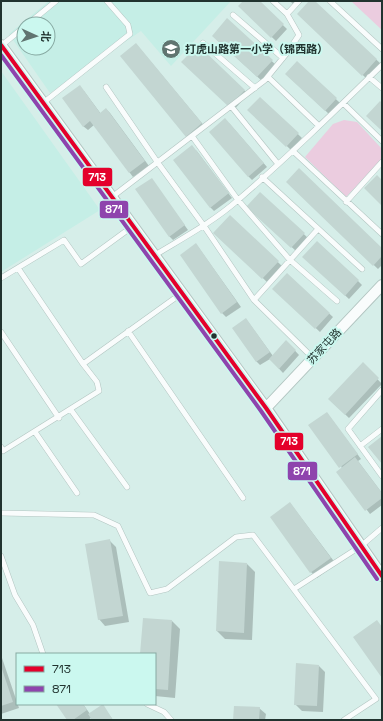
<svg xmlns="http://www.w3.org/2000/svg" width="383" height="721" font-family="'Space Grotesk','Noto Sans SC',sans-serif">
<rect width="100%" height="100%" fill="#d6eee9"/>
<path fill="#c5eee6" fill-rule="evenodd" d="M49 1H231L171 66 141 31 50 93 9 34ZM24 24H48V48H24Z
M1 71 100 210 1 272Z"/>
<path fill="#ebccdf" d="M351 1H382V30Z
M344 120 357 122 382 149V159L346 197 305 157 333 124Z"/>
<path fill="#0003" d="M244 1H258L287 29 276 41 239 6Z
M290 1H296L293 4Z
M310 1H314L381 64 367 79 298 14Z
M228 20 276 65 262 81 217 40Z
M136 44 206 128 191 140 187 136Z
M198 46 248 94 233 111Z
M297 62 340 103 329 114 286 74Z
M84 91 101 114 106 109 110 113 149 166 133 177 94 125 88 130 83 126Z
M260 98 302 138 291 150 249 110Z
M229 123 267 167 252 180 248 176Z
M196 150 232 198 214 211 210 207Z
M151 179 188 230 173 240 169 236Z
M287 182 382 249V265L378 269Z
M260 193 308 238 296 251 252 211Z
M230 217 282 266 267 282 215 233Z
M196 244 241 307 226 317 222 313Z
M308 261 358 281 362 285 349 299Z
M287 275 333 317 320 332 274 289Z
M246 319 273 356 286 341 299 355 283 373 270 359 260 365 256 361Z
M363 364 382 384 349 418 329 399Z
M327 413 361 459 358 461 382 493V505L370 514 338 472 342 469Z
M290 503 336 564 317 578 311 572Z
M110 541 116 547 129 622 105 626 99 619Z
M247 564 255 572 252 640 225 639 217 631Z
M172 621 180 629 175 698 155 696V654H141Z
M1 655 19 708 1 714Z
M319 666 325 672 323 712 302 711 295 704Z
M57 704H83L90 714 103 706 113 720H93L91 718 88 720H68Z
M259 708 266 714 265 720H234Z"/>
<path fill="#c3d6d2" d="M243 1H260L284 24 271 38 238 6Z
M309 1H315L377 59 362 76 297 14Z
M227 18 273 60 257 77 212 36Z
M136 43 202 123 186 137 120 56Z
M198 45 245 90 229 107 181 62Z
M297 61 337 98 325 111 285 74Z
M80 85 100 113 106 108 145 161 129 173 90 121 83 127 62 98Z
M260 97 299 133 286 147 247 110Z
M380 101 382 103V131L366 116Z
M225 118 264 163 248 177 209 132Z
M192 145 229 193 210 208 173 160Z
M299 168 382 248V256L373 266 286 182Z
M377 175 382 180V206L364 188Z
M152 178 185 225 169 237 135 189Z
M260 192 305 233 291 248 246 207Z
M230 215 279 261 262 279 213 233Z
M317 241 359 280 345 296 302 257Z
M196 243 237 302 221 314 180 255Z
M287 273 330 313 315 329 272 289Z
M246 318 270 352 256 362 232 328Z
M286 340 296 350 279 369 269 359Z
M363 362 379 378 345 415 328 399Z
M327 412 358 454 339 468 308 425Z
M382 436V464L368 447Z
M355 457 382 493V498L365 511 336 472Z
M290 502 331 558 310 573 270 517Z
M110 539 123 616 98 620 85 544Z
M219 561 247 563 244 633 216 631Z
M143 618 172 620 168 690 155 689V654H140Z
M377 620 382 627V678L353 637Z
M296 663 319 665 317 706 294 705Z
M1 666 13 702 1 706Z
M56 704H83L87 710 73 720H67Z
M103 704 113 720H92L88 714Z
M234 706 260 707 259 720H233Z"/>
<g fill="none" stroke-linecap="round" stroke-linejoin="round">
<defs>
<path id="service" d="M273 1 287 14
M330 1 382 49
M233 15 283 58
M28 24 56 1
M203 43 255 88
M1 46 24 27
M268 77 319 126
M369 77 382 88
M106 87 158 163 204 226 254 300 313 358
M43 103 130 34 128 25 107 1
M343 103 382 141
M231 106 278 164
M192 136 238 200 290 260 337 301
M293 151 382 234
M262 177 362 269
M112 197 265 80 287 53 299 35 287 14 299 1
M346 202 382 162
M155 255C183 238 213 222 238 200 288 157 335 111 382 65
M18 268 83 364
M1 278 64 240 81 264 133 226
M254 300 318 229
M128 331 243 498
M1 332 59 418
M382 390 348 429 382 476
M71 410 127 487
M35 432 77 493
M360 446 382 429
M1 447 3 451 99 391 97 382 83 364 182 293
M1 513 94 515 118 526 150 593 167 589 236 537 253 535 376 699 344 720
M1 556 15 595 33 625 43 654
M294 589 361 546 382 528
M147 704 164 712 171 720"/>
<path id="minor" d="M1 45 266 408 382 576
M266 408 382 285"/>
</defs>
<use href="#service" stroke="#b2c5c1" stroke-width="6"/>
<use href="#minor" stroke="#b2c5c1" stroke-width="12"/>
<use href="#service" stroke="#f9fcfc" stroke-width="5"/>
<use href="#minor" stroke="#f9fcfc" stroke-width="10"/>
<defs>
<path id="bus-1" d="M1 45 266 408 382 576"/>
<path id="bus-2" d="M1 55 261 411 377 579"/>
</defs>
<use href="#bus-1" stroke="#cbf8ef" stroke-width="7"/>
<use href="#bus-2" stroke="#cbf8ef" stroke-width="7"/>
<use href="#bus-1" stroke="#e4002b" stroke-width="4"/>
<use href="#bus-2" stroke="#8e44ad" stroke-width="4"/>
</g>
<defs>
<symbol id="school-disc" viewBox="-11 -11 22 22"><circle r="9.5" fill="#607470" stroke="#cbf8ef"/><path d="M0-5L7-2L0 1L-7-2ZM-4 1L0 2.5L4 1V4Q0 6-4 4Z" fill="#fff"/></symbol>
</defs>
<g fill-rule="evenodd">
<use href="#school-disc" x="160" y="38" width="22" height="22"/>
</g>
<circle fill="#21332f" stroke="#cbf8ef" stroke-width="1.5" cx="214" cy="336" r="3.5"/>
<g text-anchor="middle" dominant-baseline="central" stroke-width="4" stroke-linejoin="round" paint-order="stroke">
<g font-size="11" font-weight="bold" fill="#21332f" stroke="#cbf8ef" text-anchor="start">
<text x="185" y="49">打虎山路第一小学（锦西路）</text>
</g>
<g font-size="11" fill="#21332f" stroke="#cbf8ef">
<text transform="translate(324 346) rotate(-47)">苏家屯路</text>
</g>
</g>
<g stroke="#cbf8ef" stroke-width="1.5">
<rect x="82" y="167" width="31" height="20" rx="4" fill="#e4002b"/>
<rect x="99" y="200" width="30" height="19" rx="4" fill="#8e44ad"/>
<rect x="274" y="432" width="30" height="19" rx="4" fill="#e4002b"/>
<rect x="287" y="461" width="31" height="20" rx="4" fill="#8e44ad"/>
</g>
<g font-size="11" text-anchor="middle" font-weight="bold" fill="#fff">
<text x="97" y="181">713</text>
<text x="114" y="213">871</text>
<text x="289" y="445">713</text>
<text x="302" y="475">871</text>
</g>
<rect width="383" height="721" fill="none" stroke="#21332f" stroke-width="4"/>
<rect x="16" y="653" width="140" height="52" fill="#cbf8ef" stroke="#87a9a2"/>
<rect x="24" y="666" width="20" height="6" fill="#e4002b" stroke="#87a9a2"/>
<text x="52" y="673" font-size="12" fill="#21332f">713</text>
<rect x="24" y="686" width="20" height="6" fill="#8e44ad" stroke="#87a9a2"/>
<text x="52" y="693" font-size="12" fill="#21332f">871</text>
<g transform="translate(36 36) rotate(93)"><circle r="19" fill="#cbf8ef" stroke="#87a9a2"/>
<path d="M0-3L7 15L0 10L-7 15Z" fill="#607470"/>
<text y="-6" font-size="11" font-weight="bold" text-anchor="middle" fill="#21332f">北</text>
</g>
</svg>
